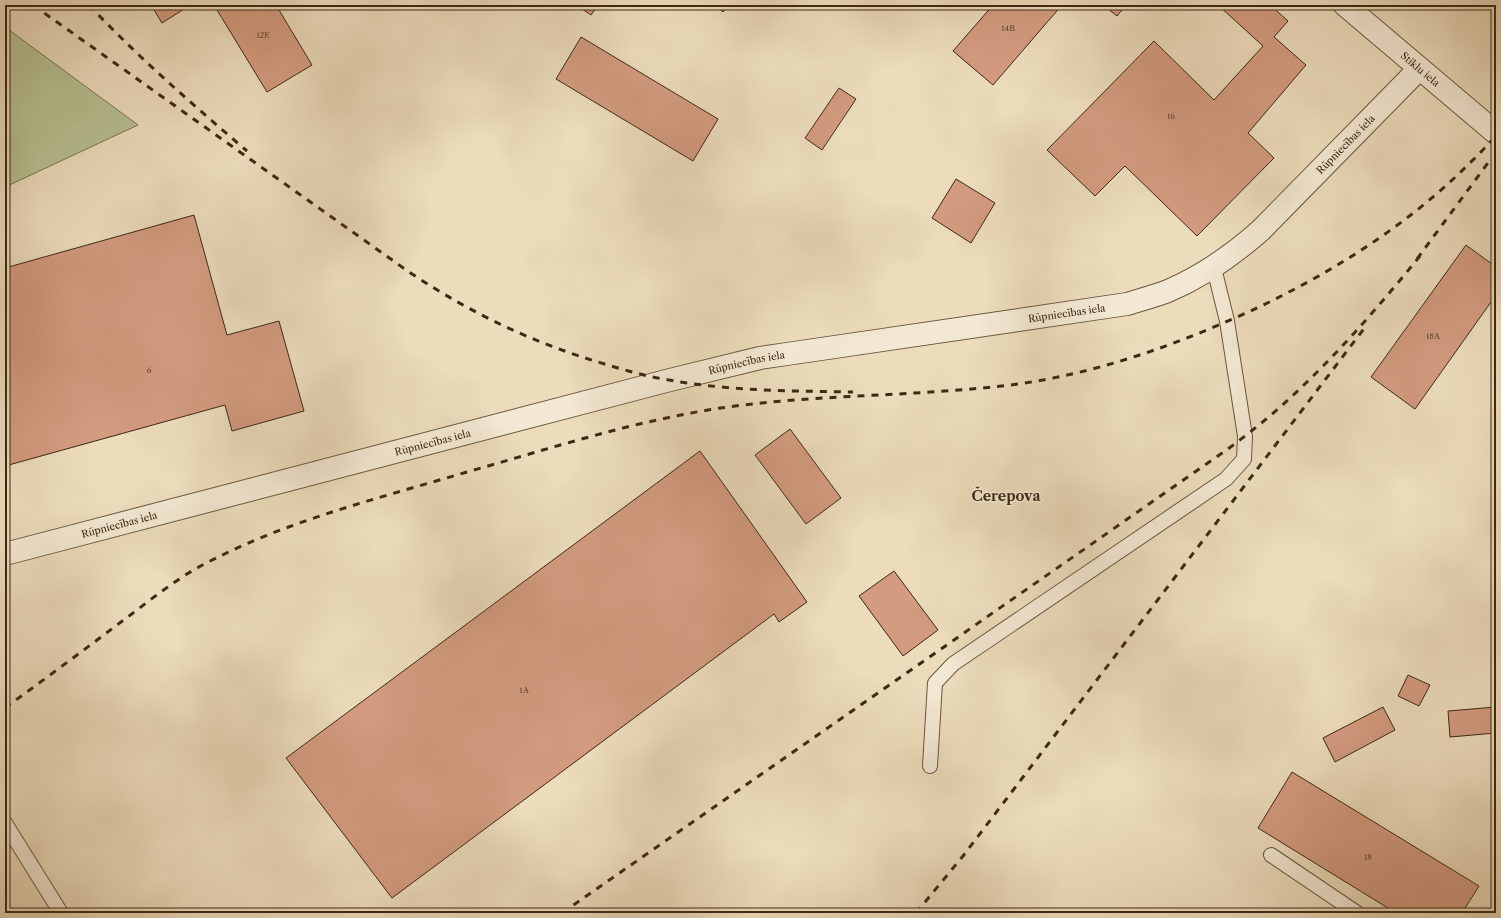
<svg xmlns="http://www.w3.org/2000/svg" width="1501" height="918" font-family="'Libre Caslon Text',serif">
<rect width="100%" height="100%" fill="#ecdcbc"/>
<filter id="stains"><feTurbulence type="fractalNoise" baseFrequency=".005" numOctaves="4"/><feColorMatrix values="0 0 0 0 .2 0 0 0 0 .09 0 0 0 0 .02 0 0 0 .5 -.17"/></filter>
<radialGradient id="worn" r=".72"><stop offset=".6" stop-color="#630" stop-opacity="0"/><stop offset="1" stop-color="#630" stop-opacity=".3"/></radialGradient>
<path fill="#b7c092" stroke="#7a7452" d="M5 27 138 125 5 187Z"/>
<path fill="#d39b80" stroke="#3c2913" d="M151 5H188L189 6 162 23Z
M214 5H276L312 65 267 92Z
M576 5H598L591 15Z
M715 5H729L723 12Z
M993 5H1062L993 85 953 51Z
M1103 5H1126L1117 16Z
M1218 5H1270L1288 21 1274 37 1306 65 1248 133 1274 158 1197 236 1125 166 1095 196 1047 150 1154 41 1214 100 1263 46Z
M581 37 718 119 693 161 556 79Z
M839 88 856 99 822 150 805 138Z
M956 179 995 203 971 243 932 218Z
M194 215 227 335 279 321 304 411 232 431 225 405 5 466V268Z
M1466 245 1496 267V295L1415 409 1371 377Z
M790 429 841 498 806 524 755 455Z
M700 451 807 602 779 622 774 614 392 898 286 758Z
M894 571 938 630 903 656 859 596Z
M1408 675 1430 685 1419 706 1398 696Z
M1383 707 1395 730 1335 762 1323 738Z
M1496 707V733L1450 737 1448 711Z
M1292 772 1479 886 1462 913H1396L1258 828Z"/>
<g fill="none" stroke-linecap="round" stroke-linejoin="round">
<defs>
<path id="service" d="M930 766 935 683 953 664 1226 479 1244 459 1245 436 1227 321 1214 268
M5 823 61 913
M1271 855 1357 913"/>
<g id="minor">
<path id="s1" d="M5 554 670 380 760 358 787 354 1127 304C1140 300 1155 296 1168 291 1203 276 1233 255 1261 230L1419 69"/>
</g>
<g id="tertiary">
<path id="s2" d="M1345 5 1496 133"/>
</g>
</defs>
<use href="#service" stroke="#68563d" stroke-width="16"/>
<use href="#minor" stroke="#68563d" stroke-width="24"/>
<use href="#tertiary" stroke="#68563d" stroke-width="24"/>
<use href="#service" stroke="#f3e8d3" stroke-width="14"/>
<use href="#minor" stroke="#f3e8d3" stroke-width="22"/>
<use href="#tertiary" stroke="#f3e8d3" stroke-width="22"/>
<path stroke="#3c2913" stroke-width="3" stroke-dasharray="7 7" stroke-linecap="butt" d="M33 5 409 272C474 315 533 343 608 365 628 371 649 377 669 380 730 391 792 391 853 392
M89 5C138 57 192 104 247 151
M1417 259 1496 152
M5 708C42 681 80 653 117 625 143 606 169 584 197 568 281 522 376 499 467 472 538 452 609 429 681 415 783 394 889 398 992 387 1077 379 1158 352 1235 318 1298 290 1358 256 1412 214 1442 191 1470 164 1496 136
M562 913 1228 449C1249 433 1270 417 1290 398 1337 355 1380 305 1420 256
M916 913 963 856 1366 326"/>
</g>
<g text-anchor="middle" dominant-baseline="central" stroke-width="3.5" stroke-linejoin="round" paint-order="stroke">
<g font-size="8" fill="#62462e">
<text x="1008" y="28">14B</text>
<text x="263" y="35">12E</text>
<text x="1171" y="116">16</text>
<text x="1433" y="336">18A</text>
<text x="149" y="370">6</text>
<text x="524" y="690">1A</text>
<text x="1368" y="857">18</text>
</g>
<g font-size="10" fill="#3c2913" stroke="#f3e8d3">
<text stroke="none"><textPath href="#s2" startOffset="99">Stiklu iela</textPath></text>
<text stroke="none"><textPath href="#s1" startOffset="1426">Rūpniecības iela</textPath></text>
<text stroke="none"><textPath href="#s1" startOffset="1090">Rūpniecības iela</textPath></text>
<text stroke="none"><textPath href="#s1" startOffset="766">Rūpniecības iela</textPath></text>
<text stroke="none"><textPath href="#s1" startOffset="442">Rūpniecības iela</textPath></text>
<text stroke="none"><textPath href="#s1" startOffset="118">Rūpniecības iela</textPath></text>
</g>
<g font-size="14" font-weight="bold" fill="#3c2913" stroke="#f3e8d3">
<text x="1006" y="496">Čerepova</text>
</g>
</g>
<rect width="1501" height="918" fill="none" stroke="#ecdcbc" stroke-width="20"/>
<rect x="6" y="6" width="1489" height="906" fill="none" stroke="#3c2913" stroke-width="2"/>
<rect x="10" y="10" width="1481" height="898" fill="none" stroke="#3c2913"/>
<rect width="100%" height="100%" filter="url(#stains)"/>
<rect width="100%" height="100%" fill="url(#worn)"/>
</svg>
